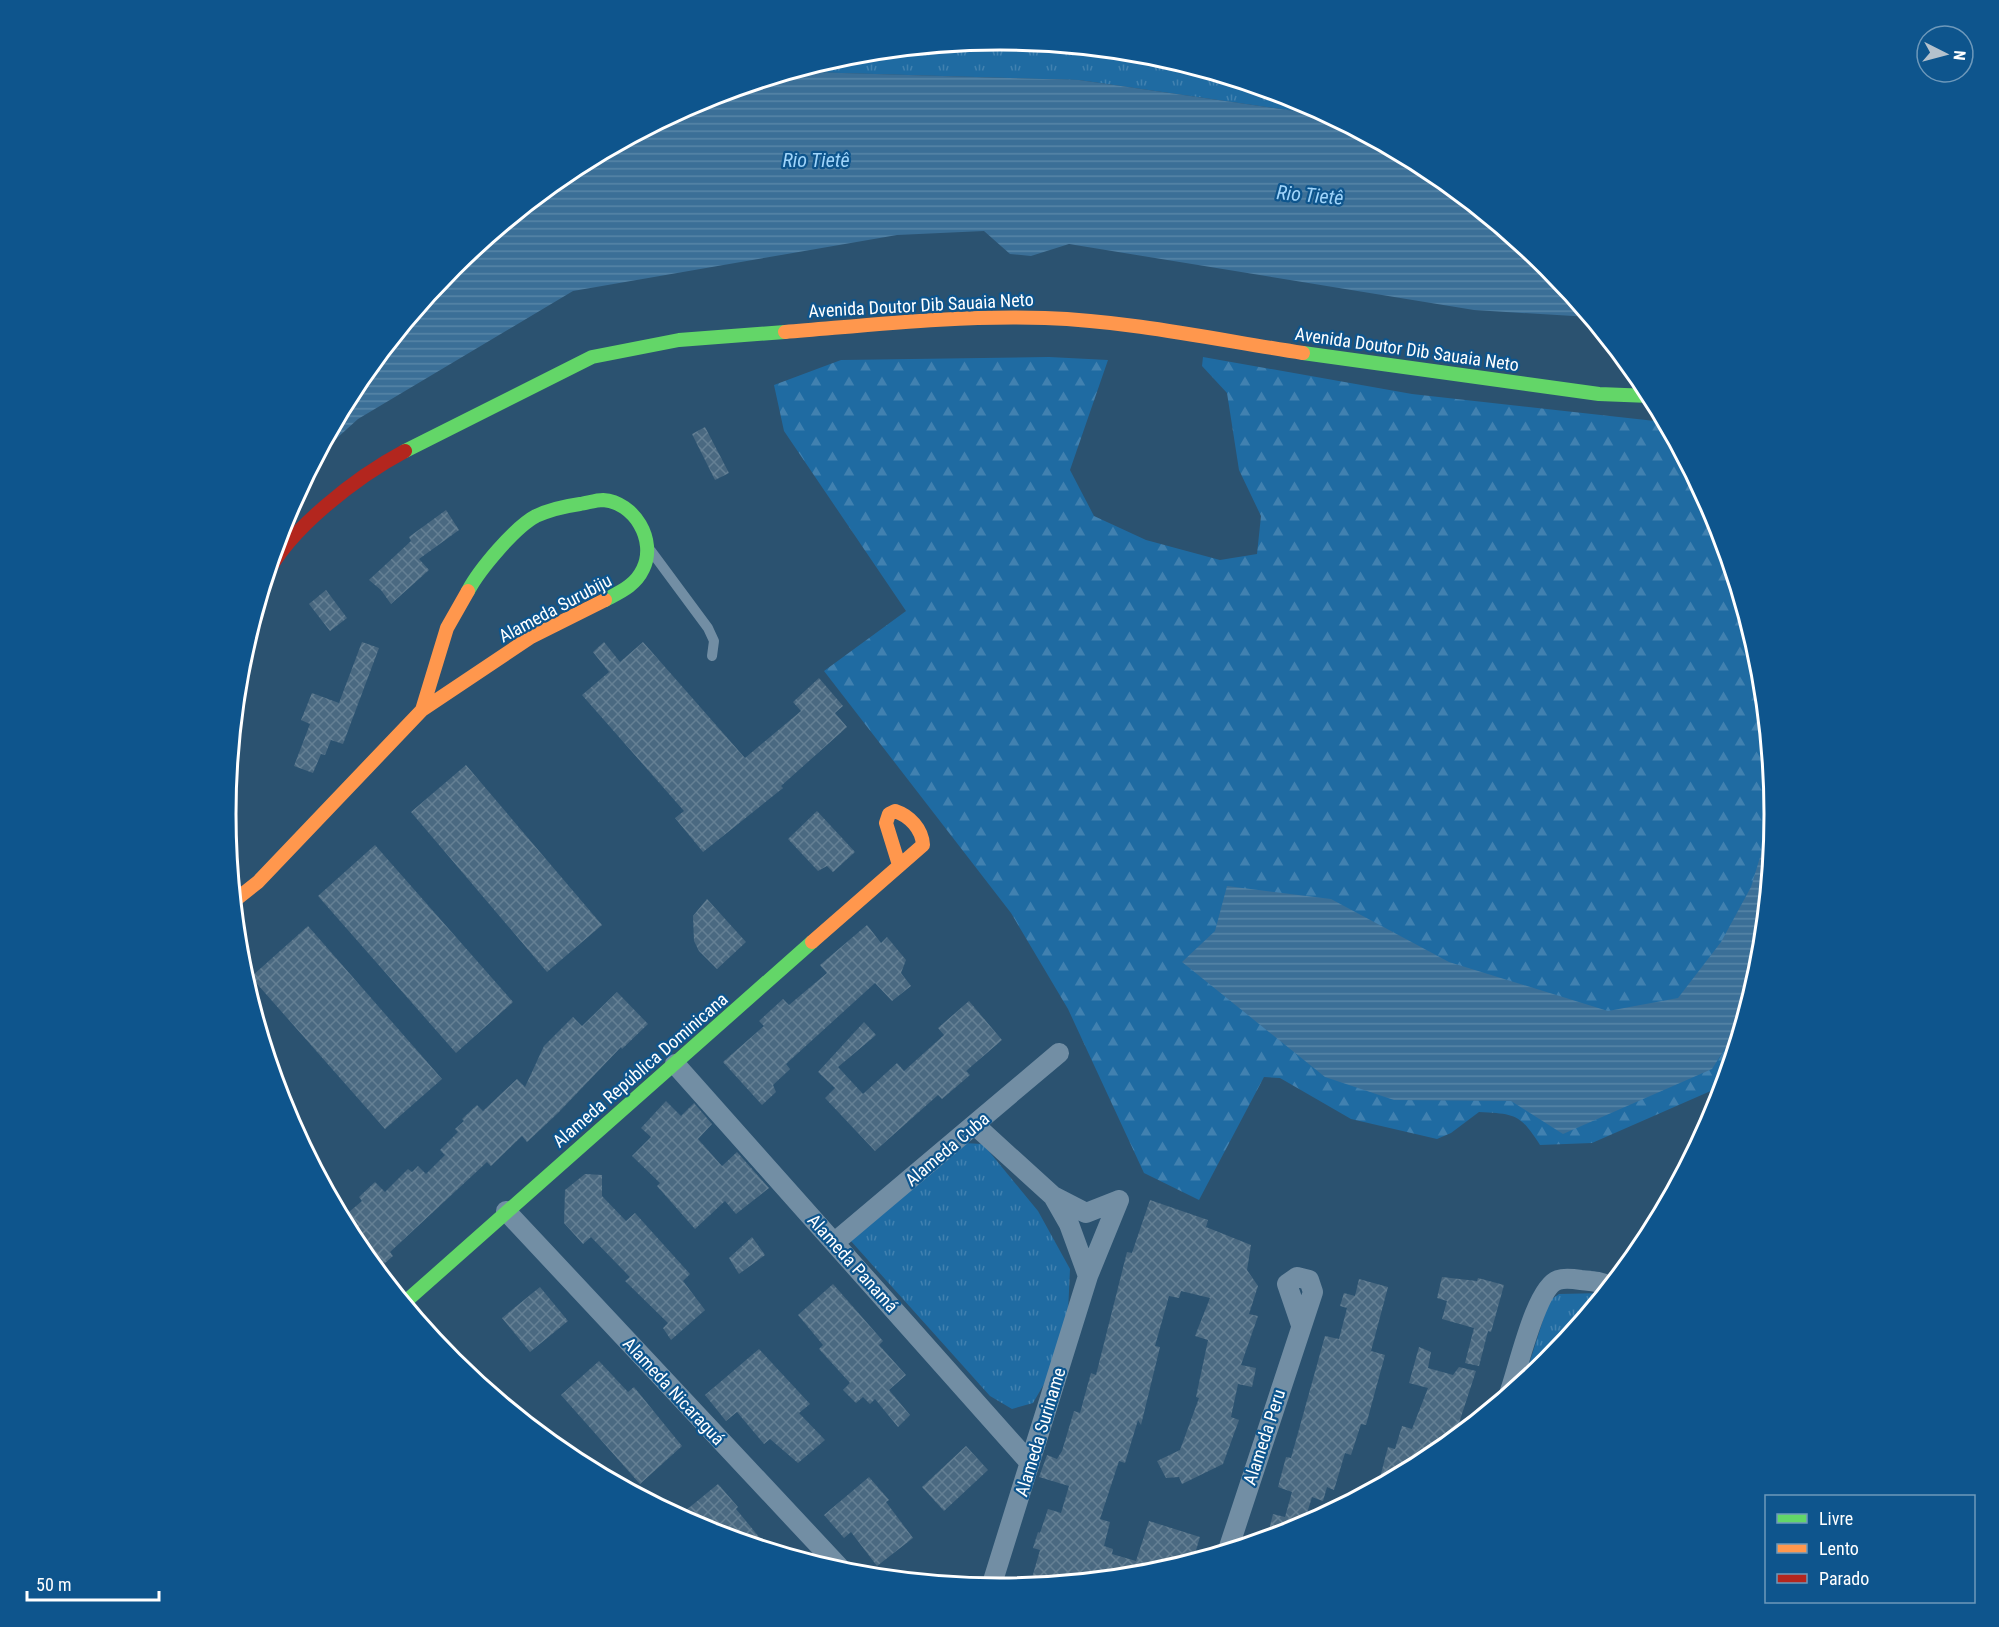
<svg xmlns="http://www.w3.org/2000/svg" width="1999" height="1627" font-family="'Roboto Condensed',sans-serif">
<defs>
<pattern id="forest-firs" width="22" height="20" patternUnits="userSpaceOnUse" patternTransform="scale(1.5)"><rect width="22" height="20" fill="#1f6ba2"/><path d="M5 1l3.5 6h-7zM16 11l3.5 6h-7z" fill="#4181b0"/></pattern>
<pattern id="park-tufts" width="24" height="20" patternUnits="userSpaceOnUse" patternTransform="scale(1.5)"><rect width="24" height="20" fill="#1f6ba2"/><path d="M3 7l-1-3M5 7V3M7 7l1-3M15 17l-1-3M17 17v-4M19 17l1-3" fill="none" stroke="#4181b0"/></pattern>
<pattern id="water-rules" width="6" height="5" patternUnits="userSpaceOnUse" patternTransform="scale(1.5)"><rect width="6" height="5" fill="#3b6f97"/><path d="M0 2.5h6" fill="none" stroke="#5885a7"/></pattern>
<pattern id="building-cross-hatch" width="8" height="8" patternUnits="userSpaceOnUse" patternTransform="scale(1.5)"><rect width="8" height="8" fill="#4a6981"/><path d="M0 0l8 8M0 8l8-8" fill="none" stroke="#658094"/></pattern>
</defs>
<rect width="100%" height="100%" fill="#2b5270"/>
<path fill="url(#forest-firs)" d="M1049 357 1108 360 1070 470 1094 516 1146 540 1220 560 1257 554 1261 516 1239 470 1227 393 1202 366 1203 357 1412 394 1664 422 1715 517 1759 663 1774 814 1759 965 1727 1069 1713 1090 1592 1143 1540 1145C1520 1114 1516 1114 1479 1112L1451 1133 1437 1139 1351 1119 1280 1078 1264 1077 1199 1200 1144 1173 1068 1009 1011 913 824 671 906 611 784 431 774 385 841 360Z"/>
<path fill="url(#park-tufts)" d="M1000 39 1151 54 1296 98 1329 116 1079 80 808 72 700 100 849 54Z
M963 1143 983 1144 1038 1211 1070 1269 1068 1313 1047 1379 1033 1403 1012 1409 990 1396 850 1240Z
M1603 1293 1547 1361 1524 1380 1549 1301 1559 1294Z"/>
<path fill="url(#water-rules)" d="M808 72 1079 80 1329 116 1430 170 1547 266 1590 317 1474 310 1069 244 1031 256 1010 254 984 231 897 235 573 291 358 419 315 458 356 383 452 266 569 169 700 100Z
M1774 811 1759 965 1741 1023 1712 1069 1563 1134 1511 1101 1394 1100 1325 1077 1182 962 1215 931 1227 886 1331 899 1449 962 1608 1011 1678 998 1721 942 1751 887Z"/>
<path fill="url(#building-cross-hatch)" d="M705 427 729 473 715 480 692 434Z
M446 510 459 530 419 559 429 570 391 604 381 590 369 580 411 541 409 537Z
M326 590 347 618 330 631 309 604Z
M362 642 379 648 343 744 331 740 325 755 321 754 313 773 294 766 310 724 301 720 312 693 339 703Z
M604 642 620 662 643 642 745 758 801 711 793 702 819 678 843 706 835 713 847 727 781 786 783 788 703 852 675 818 684 811 582 695 609 672 593 652Z
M466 765 602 925 547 972 411 812Z
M817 811 855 852 833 872 827 866 818 871 788 839Z
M375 845 513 1002 456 1053 318 896Z
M707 899 746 942 717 969 699 951 694 941 693 916Z
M867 925 881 943 887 937 906 960 901 973 911 986 892 1001 875 983 786 1064 790 1069 773 1085 776 1092 762 1105 723 1062 764 1026 759 1021 783 999 789 1005 827 973 820 965Z
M308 926 442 1079 385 1129 251 977Z
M617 992 648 1024 622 1049 621 1047 558 1113 527 1142 522 1136 491 1166 487 1162 390 1252 393 1256 377 1270 355 1244 342 1218 362 1201 359 1197 375 1182 385 1192 408 1169 412 1172 418 1166 426 1174 445 1155 440 1150 458 1132 455 1129 464 1121 462 1119 477 1105 483 1111 517 1079 525 1087 544 1046 573 1017 582 1026Z
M969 1001 1002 1040 966 1071 970 1075 942 1099 938 1095 875 1151 825 1098 835 1088 818 1072 864 1022 876 1035 838 1067 863 1094 897 1063 904 1071 944 1035 938 1028Z
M666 1101 681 1116 694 1103 712 1124 698 1139 722 1166 737 1152 769 1188 736 1214 725 1201 695 1229 657 1186 660 1183 632 1156 651 1137 641 1128Z
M585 1174 602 1175V1196L626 1221 635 1213 690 1274 683 1281 705 1310 671 1340 663 1328 668 1323 625 1281 630 1277 591 1237 583 1244 564 1223 565 1190Z
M1150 1200 1208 1220 1206 1227 1251 1245 1247 1270 1258 1286 1249 1314 1258 1316 1241 1365 1256 1368 1252 1387 1238 1384 1231 1417 1239 1420 1223 1464 1182 1484 1179 1477 1166 1478 1157 1461 1180 1450 1199 1398 1196 1397 1208 1340 1195 1336 1210 1298 1181 1291 1179 1298 1169 1296 1155 1346 1160 1347 1141 1425 1138 1420 1125 1463 1119 1461 1100 1519 1110 1522 1104 1546 1113 1549 1112 1554 1136 1561 1149 1521 1200 1537 1193 1560 1150 1573 1030 1585 1040 1550 1033 1548 1038 1532 1040 1533 1048 1509 1061 1513 1069 1486 1039 1477 1047 1455 1057 1459 1062 1451 1074 1411 1080 1413 1091 1373 1096 1375 1127 1252 1132 1253Z
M752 1237 765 1255 739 1274 729 1258Z
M1442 1277 1477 1281 1478 1278 1504 1285 1491 1332 1488 1331 1479 1366 1465 1363 1474 1328 1442 1319 1447 1301 1437 1298Z
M1359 1279 1388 1287 1371 1351 1385 1355 1366 1425 1361 1424 1351 1455 1345 1453 1334 1490 1327 1487 1323 1501 1312 1497 1304 1523H1306L1267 1538 1273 1514 1285 1517 1292 1492 1278 1487 1286 1457 1291 1458 1325 1336 1339 1339 1347 1308 1340 1306 1344 1293 1355 1296Z
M833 1284 883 1341 879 1345 906 1375 889 1390 910 1415 898 1427 875 1399 870 1404 863 1397 856 1403 843 1390 850 1383 819 1349 823 1345 798 1315Z
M540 1287 568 1321 530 1352 502 1318Z
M1419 1347 1431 1352 1428 1368 1453 1375 1459 1367 1476 1371 1458 1426 1465 1428 1430 1458 1378 1485 1388 1447 1395 1449 1402 1426 1412 1429 1428 1388 1409 1383Z
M759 1349 810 1404 799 1413 825 1440 798 1463 770 1439 764 1444 737 1412 726 1421 705 1395Z
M599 1361 628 1392 634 1387 682 1446 640 1484 561 1395Z
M966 1446 988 1470 944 1511 922 1487Z
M869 1477 889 1500 886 1502 913 1538 877 1566 851 1532 844 1538 824 1515Z
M718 1484 738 1507 736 1509 769 1549 703 1529 679 1516Z"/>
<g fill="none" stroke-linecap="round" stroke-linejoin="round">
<path stroke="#728ea4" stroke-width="10" d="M651 551 708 628 714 641 712 656"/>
<path stroke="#728ea4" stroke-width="20" d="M675 1064 1030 1463
M976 1126 1053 1196 1069 1224 1088 1276
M1053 1196 1086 1213 1119 1200
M506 1211 843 1571
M835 1242 1059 1053
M1510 1391C1518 1369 1536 1287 1558 1280 1564 1278 1574 1279 1581 1280 1591 1281 1600 1281 1609 1286
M1228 1550 1313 1292 1309 1280 1297 1277 1287 1284 1301 1325
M991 1587 1088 1276 1119 1200"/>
<path stroke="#63d668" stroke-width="14" d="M1303 353 1599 394 1650 396
M405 451 592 357 679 340 785 332
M468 591C479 570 515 527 536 516 549 510 566 506 580 504 587 503 596 500 603 500 634 502 657 540 643 569 635 586 620 592 605 600
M404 1303 812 942"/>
<path stroke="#ff974d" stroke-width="14" d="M785 332C872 325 959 315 1045 318 1132 321 1218 340 1303 353
M422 710 447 628 468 591
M234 901 258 882 422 710 531 637 605 600
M812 942 923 845C922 829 910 816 895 811L889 814 886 823 899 865"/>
<path stroke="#b3261e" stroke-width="14" d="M265 578C288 529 358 476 405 451"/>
</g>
<g text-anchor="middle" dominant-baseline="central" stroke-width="4.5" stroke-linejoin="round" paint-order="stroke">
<g font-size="18" fill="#fff" stroke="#0e558d">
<text transform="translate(921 305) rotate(-3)">Avenida Doutor Dib Sauaia Neto</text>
<text transform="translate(1407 349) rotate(8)">Avenida Doutor Dib Sauaia Neto</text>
<text transform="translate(555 608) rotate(-28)">Alameda Surubiju</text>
<text transform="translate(640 1070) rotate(-41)">Alameda República Dominicana</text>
<text transform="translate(947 1149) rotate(-40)">Alameda Cuba</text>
<text transform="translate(853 1263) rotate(48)">Alameda Panamá</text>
<text transform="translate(674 1391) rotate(47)">Alameda Nicaraguá</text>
<text transform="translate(1040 1432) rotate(-73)">Alameda Suriname</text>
<text transform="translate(1264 1437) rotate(-72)">Alameda Peru</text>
</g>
<g font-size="20" font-style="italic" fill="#a0d5fb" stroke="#0e558d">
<text x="816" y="160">Rio Tietê</text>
<text transform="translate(1310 195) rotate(5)">Rio Tietê</text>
</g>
</g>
<path d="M0 0H1999V1627H0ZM236 814a764 764 0 1 1 1528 0a764 764 0 1 1-1528 0Z" fill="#0e558d" fill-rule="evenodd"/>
<path fill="none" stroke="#fff" stroke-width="3" d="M236 814a764 764 0 1 1 1528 0a764 764 0 1 1-1528 0Z"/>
<rect x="1765" y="1495" width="210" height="108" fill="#0e558d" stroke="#6e99bb" stroke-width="1.5"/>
<rect x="1777" y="1514" width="30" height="9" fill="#63d668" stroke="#6e99bb" stroke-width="1.5"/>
<text x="1819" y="1525" font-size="18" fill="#ffffff">Livre</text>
<rect x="1777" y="1544" width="30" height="9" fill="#ff974d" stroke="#6e99bb" stroke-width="1.5"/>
<text x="1819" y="1555" font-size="18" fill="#ffffff">Lento</text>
<rect x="1777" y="1574" width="30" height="9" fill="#b3261e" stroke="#6e99bb" stroke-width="1.5"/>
<text x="1819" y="1585" font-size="18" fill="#ffffff">Parado</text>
<g transform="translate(1945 54) rotate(96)"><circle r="28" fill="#0e558d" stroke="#6e99bb" stroke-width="1.5"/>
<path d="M0-4.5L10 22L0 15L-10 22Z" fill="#b5c2cd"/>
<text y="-9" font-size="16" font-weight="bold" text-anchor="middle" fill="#ffffff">N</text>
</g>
<path d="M27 1591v9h132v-9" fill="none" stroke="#ffffff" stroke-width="3"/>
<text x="36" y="1591" font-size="18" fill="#ffffff" stroke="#0e558d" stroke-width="4.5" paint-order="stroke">50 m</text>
</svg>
